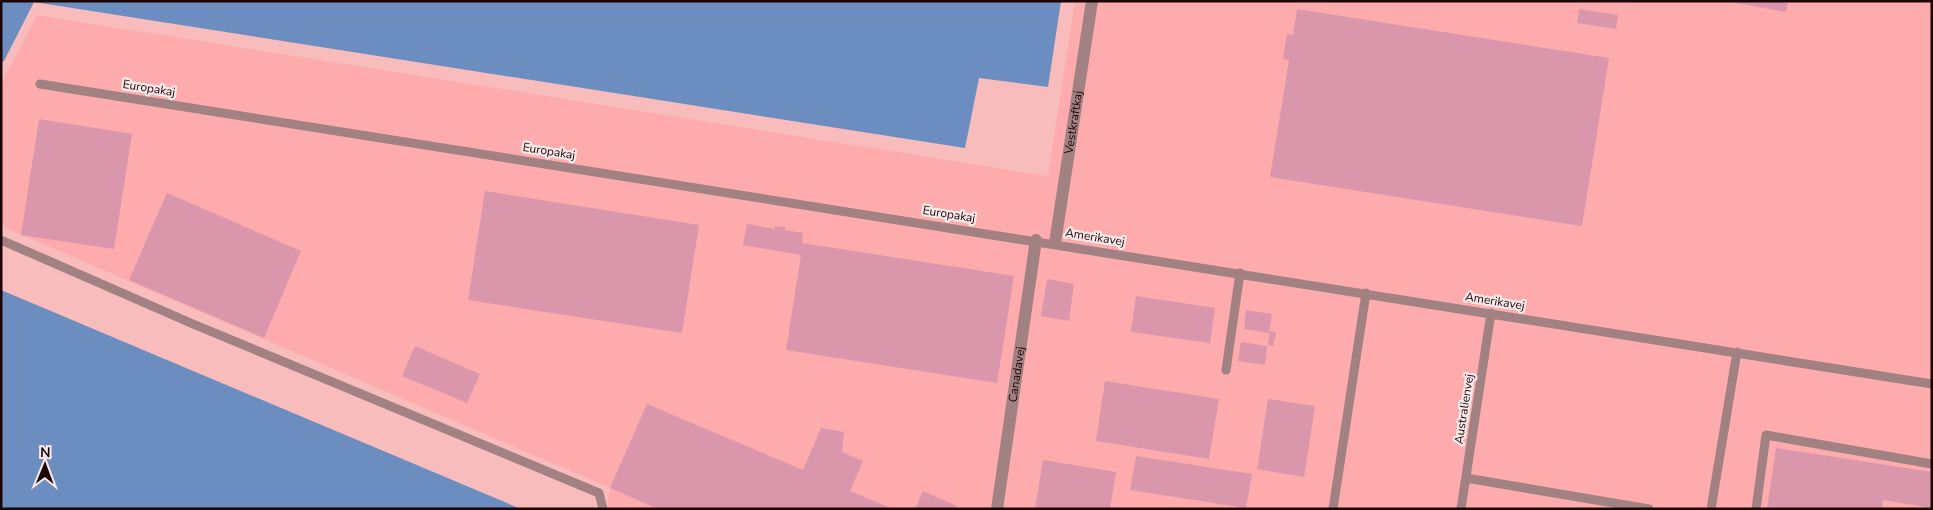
<svg xmlns="http://www.w3.org/2000/svg" width="1933" height="510" font-family="'Nunito Sans',sans-serif">
<rect width="100%" height="100%" fill="#f8bcbc"/>
<path fill="#fdabac" d="M1075 1H1932V509H607L610 488 1 226V84L37 15 1048 176Z"/>
<path fill="#6b8dc0" d="M1 1H1061L1048 87 979 78 965 148 34 2 4 61 1 62Z
M1 289V290L521 509H1Z"/>
<path fill="#da97ac" d="M1726 1H1788L1786 12Z
M1297 9 1609 58 1582 226 1270 177 1289 60 1283 59 1287 34 1293 35Z
M1579 9 1618 15 1616 29 1577 23Z
M39 119 132 134 114 249 21 235Z
M485 191 699 225 682 333 468 300Z
M167 193 301 251 264 338 129 280Z
M747 224 775 229V226L785 227V230L803 233 802 243 1014 276 997 383 786 350 801 255 743 245Z
M1047 279 1074 284 1069 321 1041 316Z
M1136 296 1215 308 1210 343 1131 332Z
M1246 310 1272 314 1269 333 1244 329Z
M1270 331 1276 332 1273 346 1268 345Z
M1241 342 1267 346 1265 365 1238 361Z
M415 346 480 374 467 403 402 376Z
M1105 381 1219 399 1209 459 1096 441Z
M1268 399 1315 406 1304 477 1257 469Z
M647 404 803 470 821 428 844 432 842 452 863 461 850 491 893 509H658L610 488Z
M1776 448 1932 472V508L1883 500 1882 509H1767Z
M1136 456 1252 474 1246 508 1130 490Z
M1043 460 1116 472 1110 509H1035Z
M923 491 957 506 956 509H915Z"/>
<g fill="none" stroke-linecap="round" stroke-linejoin="round">
<path stroke="#a18181" stroke-width="9" d="M40 84 1932 384
M1 240 193 324 599 493 603 509
M1226 370 1240 273
M1466 478 1649 509
M1333 509 1366 293
M1461 509 1491 313
M1711 509 1737 352
M1756 509 1766 435 1932 464"/>
<g stroke="#a18181" stroke-width="12">
<path id="s1" d="M1055 243 1092 1"/>
<path id="s2" d="M997 509 1036 240"/>
</g>
</g>
<g text-anchor="middle" dominant-baseline="central" stroke-width="4.5" stroke-linejoin="round" paint-order="stroke">
<g font-size="12" fill="#1c0506" stroke="#faeaea">
<text transform="translate(149 88) rotate(9)">Europakaj</text>
<text stroke="none"><textPath href="#s1" startOffset="122">Vestkraftkaj</textPath></text>
<text transform="translate(549 151) rotate(9)">Europakaj</text>
<text transform="translate(949 214) rotate(9)">Europakaj</text>
<text transform="translate(1095 237) rotate(9)">Amerikavej</text>
<text transform="translate(1495 301) rotate(9)">Amerikavej</text>
<text stroke="none"><textPath href="#s2" startOffset="136">Canadavej</textPath></text>
<text transform="translate(1464 409) rotate(-81)">Australienvej</text>
</g>
</g>
<rect width="1933" height="510" fill="none" stroke="#1c0506" stroke-width="5"/>
<g transform="translate(45 465) rotate(1)" stroke="#faeaea" stroke-width="4" paint-order="stroke">
<path d="M0-4L9 19L0 12L-9 19Z" fill="#1c0506"/>
<text y="-8" font-size="14" font-weight="bold" text-anchor="middle" fill="#1c0506">N</text>
</g>
</svg>
